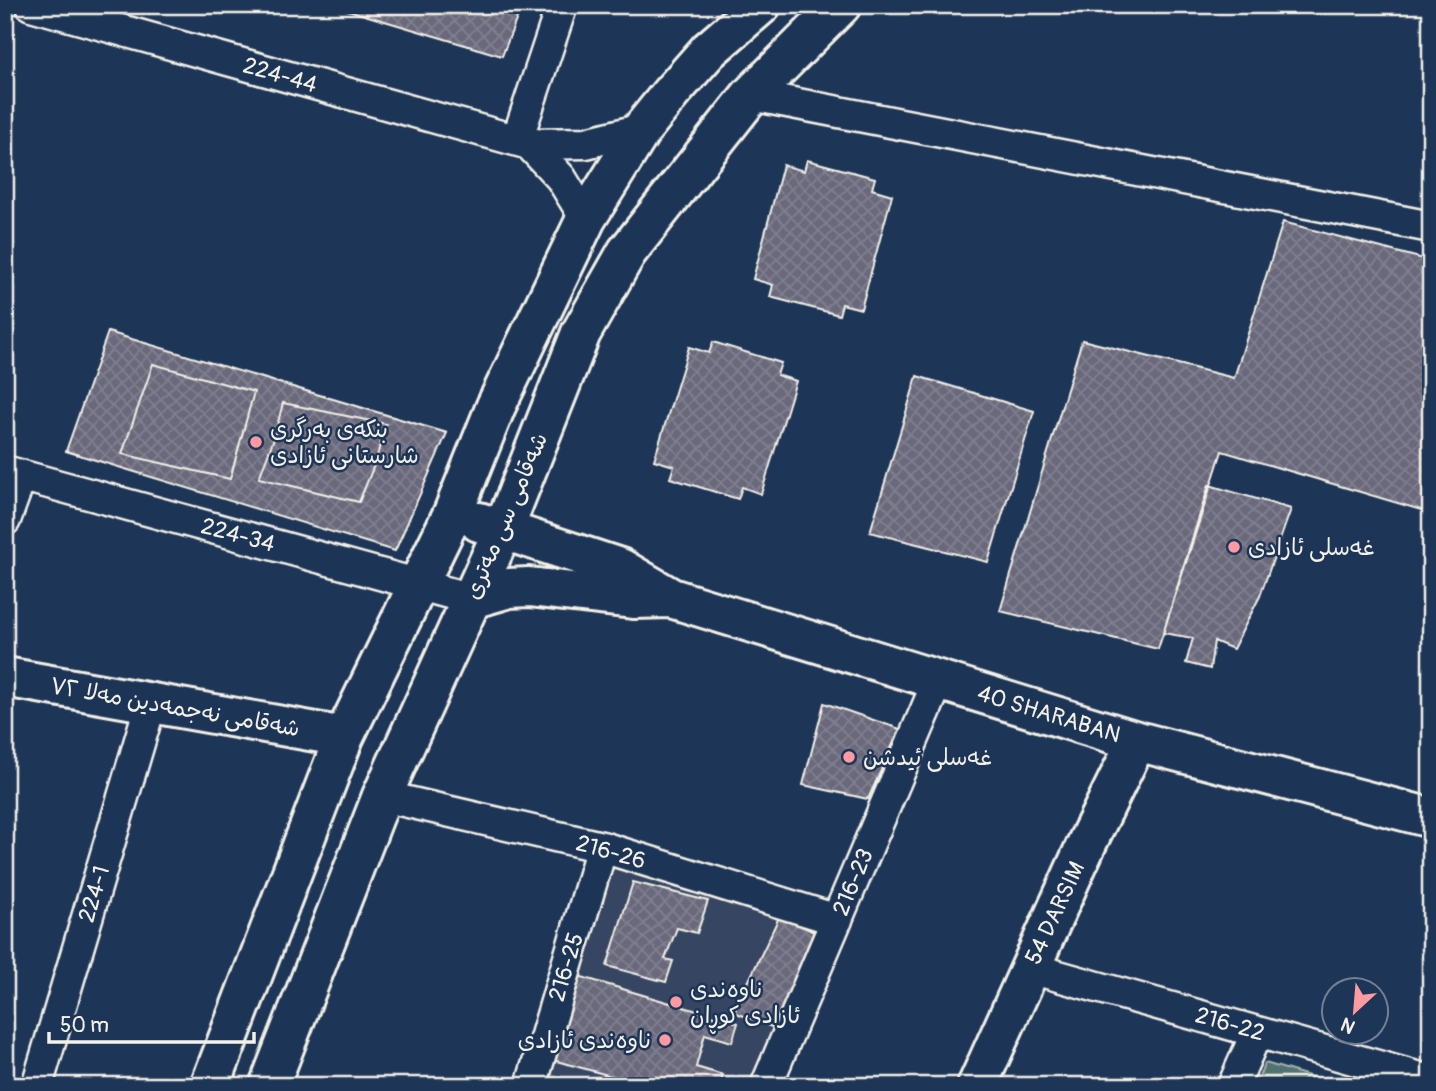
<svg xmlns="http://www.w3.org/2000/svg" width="1436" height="1091" font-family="Pangolin,'Playpen Sans Arabic',sans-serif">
<defs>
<pattern id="building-cross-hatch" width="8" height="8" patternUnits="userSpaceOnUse" patternTransform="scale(1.75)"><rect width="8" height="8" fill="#6a697c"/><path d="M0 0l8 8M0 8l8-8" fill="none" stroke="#807f8f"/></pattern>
</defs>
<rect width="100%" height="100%" fill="#1d3557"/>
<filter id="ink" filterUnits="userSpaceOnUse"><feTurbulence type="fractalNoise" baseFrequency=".0143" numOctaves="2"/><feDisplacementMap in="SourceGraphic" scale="14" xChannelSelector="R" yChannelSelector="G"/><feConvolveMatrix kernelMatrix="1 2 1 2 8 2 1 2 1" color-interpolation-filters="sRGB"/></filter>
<g filter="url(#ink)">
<path fill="#344562" d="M610 865 817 926 750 1086H540Z"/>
<path fill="#517272" stroke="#a2b2ad" stroke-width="2" d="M1265 1063 1343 1086H1255Z"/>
<path fill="url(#building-cross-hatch)" stroke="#f4f1e8" stroke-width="2" d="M331 5H522L502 56Z
M807 160 875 178 872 189 892 195 861 309 842 304 839 315 770 297 773 285 753 279 783 165 804 171Z
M1283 222 1431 261V513L1222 451 1158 649 1000 611 1082 340 1234 378Z
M108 332 447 433 395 551 66 451Z
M713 342 781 363 777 375 796 381 761 494 742 487 738 499 670 478 674 466 654 460 689 347 709 353Z
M153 364 254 392 230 479 122 454Z
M917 376 1034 411 988 562 870 532Z
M283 403 386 424 375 463 359 502 259 478 274 438Z
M1209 485 1291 509 1260 596 1233 649 1214 641 1210 669 1186 663 1193 638 1163 633Z
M824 703 900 729 868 799 803 785Z
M633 882 708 901 697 933 677 928 665 959 673 961 666 982 607 966Z
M780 915 814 932 774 1028 734 1012Z
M575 975 738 1023 732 1042 705 1034 696 1067 723 1075 720 1086H648L549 1059Z"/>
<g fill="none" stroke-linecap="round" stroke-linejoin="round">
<defs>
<path id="street" d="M31 5 529 144 586 143 642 129
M751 95 1431 227
M517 140 562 5
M529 144 561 178 586 219
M5 471 471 599
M5 520 21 476
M382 796 602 847 837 920
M1030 968 1431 1081
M37 1086 151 703
M531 1086 602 847
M766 1086 939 679
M1233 1086 1257 1032"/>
<path id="secondary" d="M479 522 620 568 671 598 1137 741 1431 818
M471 599 509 588 529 587 633 599 671 598
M5 677 344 737
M210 1086 344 737 453 513 496 406 586 219 642 129 671 93 709 50 761 5
M269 1086 382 796 503 530 581 333 627 252 751 95 841 5
M977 1086 1087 843 1137 741"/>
</defs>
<use href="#street" stroke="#f4f1e8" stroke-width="35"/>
<use href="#secondary" stroke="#f4f1e8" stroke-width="44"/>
<use href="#street" stroke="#1d3557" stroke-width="30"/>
<use href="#secondary" stroke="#1d3557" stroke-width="38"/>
</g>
</g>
<g fill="#ff9aa2" stroke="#1d3557" stroke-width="2.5">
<circle cx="256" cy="442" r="7"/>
<circle cx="1234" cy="547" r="7"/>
<circle cx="849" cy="757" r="7"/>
<circle cx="676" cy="1002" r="7"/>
<circle cx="665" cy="1040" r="7"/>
</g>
<g text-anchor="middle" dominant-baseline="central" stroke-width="5" stroke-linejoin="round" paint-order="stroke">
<g font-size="23" fill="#f4f1e8" stroke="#1d3557">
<text transform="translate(280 75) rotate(16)">224-44</text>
<text transform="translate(506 516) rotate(-67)">شەقامی سی مەتری</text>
<text transform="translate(238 535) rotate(15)">224-34</text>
<text transform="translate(175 707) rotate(10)">شەقامی نەجمەدین مەلا ٧٢</text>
<text transform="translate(1049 714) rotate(17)">40 SHARABAN</text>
<text transform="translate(611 852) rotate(16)">216-26</text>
<text transform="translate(853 882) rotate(-67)">216-23</text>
<text transform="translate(94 894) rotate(-73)">224-1</text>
<text transform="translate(1055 913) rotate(-65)">54 DARSIM</text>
<text transform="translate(566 967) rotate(-73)">216-25</text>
<text transform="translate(1230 1024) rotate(16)">216-22</text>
</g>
<g font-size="23" fill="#f4f1e8" stroke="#1d3557" text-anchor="start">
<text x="270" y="429">بنکەی بەرگری<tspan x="270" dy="26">شارستانی ئازادی</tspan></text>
<text x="1248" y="547">غەسلی ئازادی</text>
<text x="863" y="757">غەسلی ئیدشن</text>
<text x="690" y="989">ناوەندی<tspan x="690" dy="26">ئازادی کوڕان</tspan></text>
<text x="651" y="1040" text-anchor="end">ناوەندی ئازادی</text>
</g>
</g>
<rect width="1436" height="1091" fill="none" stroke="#1d3557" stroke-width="28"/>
<rect x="14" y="14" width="1408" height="1063" fill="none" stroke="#f4f1e8" stroke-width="2.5" filter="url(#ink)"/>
<g transform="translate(1355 1011) rotate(206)"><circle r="33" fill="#1d3557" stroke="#738091" stroke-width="2"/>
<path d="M0-5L12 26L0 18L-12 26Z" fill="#ff9aa2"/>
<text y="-10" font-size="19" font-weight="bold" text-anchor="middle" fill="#f4f1e8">N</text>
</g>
<path d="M49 1032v10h205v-10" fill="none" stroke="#f4f1e8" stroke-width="3.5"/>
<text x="60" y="1032" font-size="21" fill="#f4f1e8" stroke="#1d3557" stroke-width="5" paint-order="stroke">50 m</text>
</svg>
